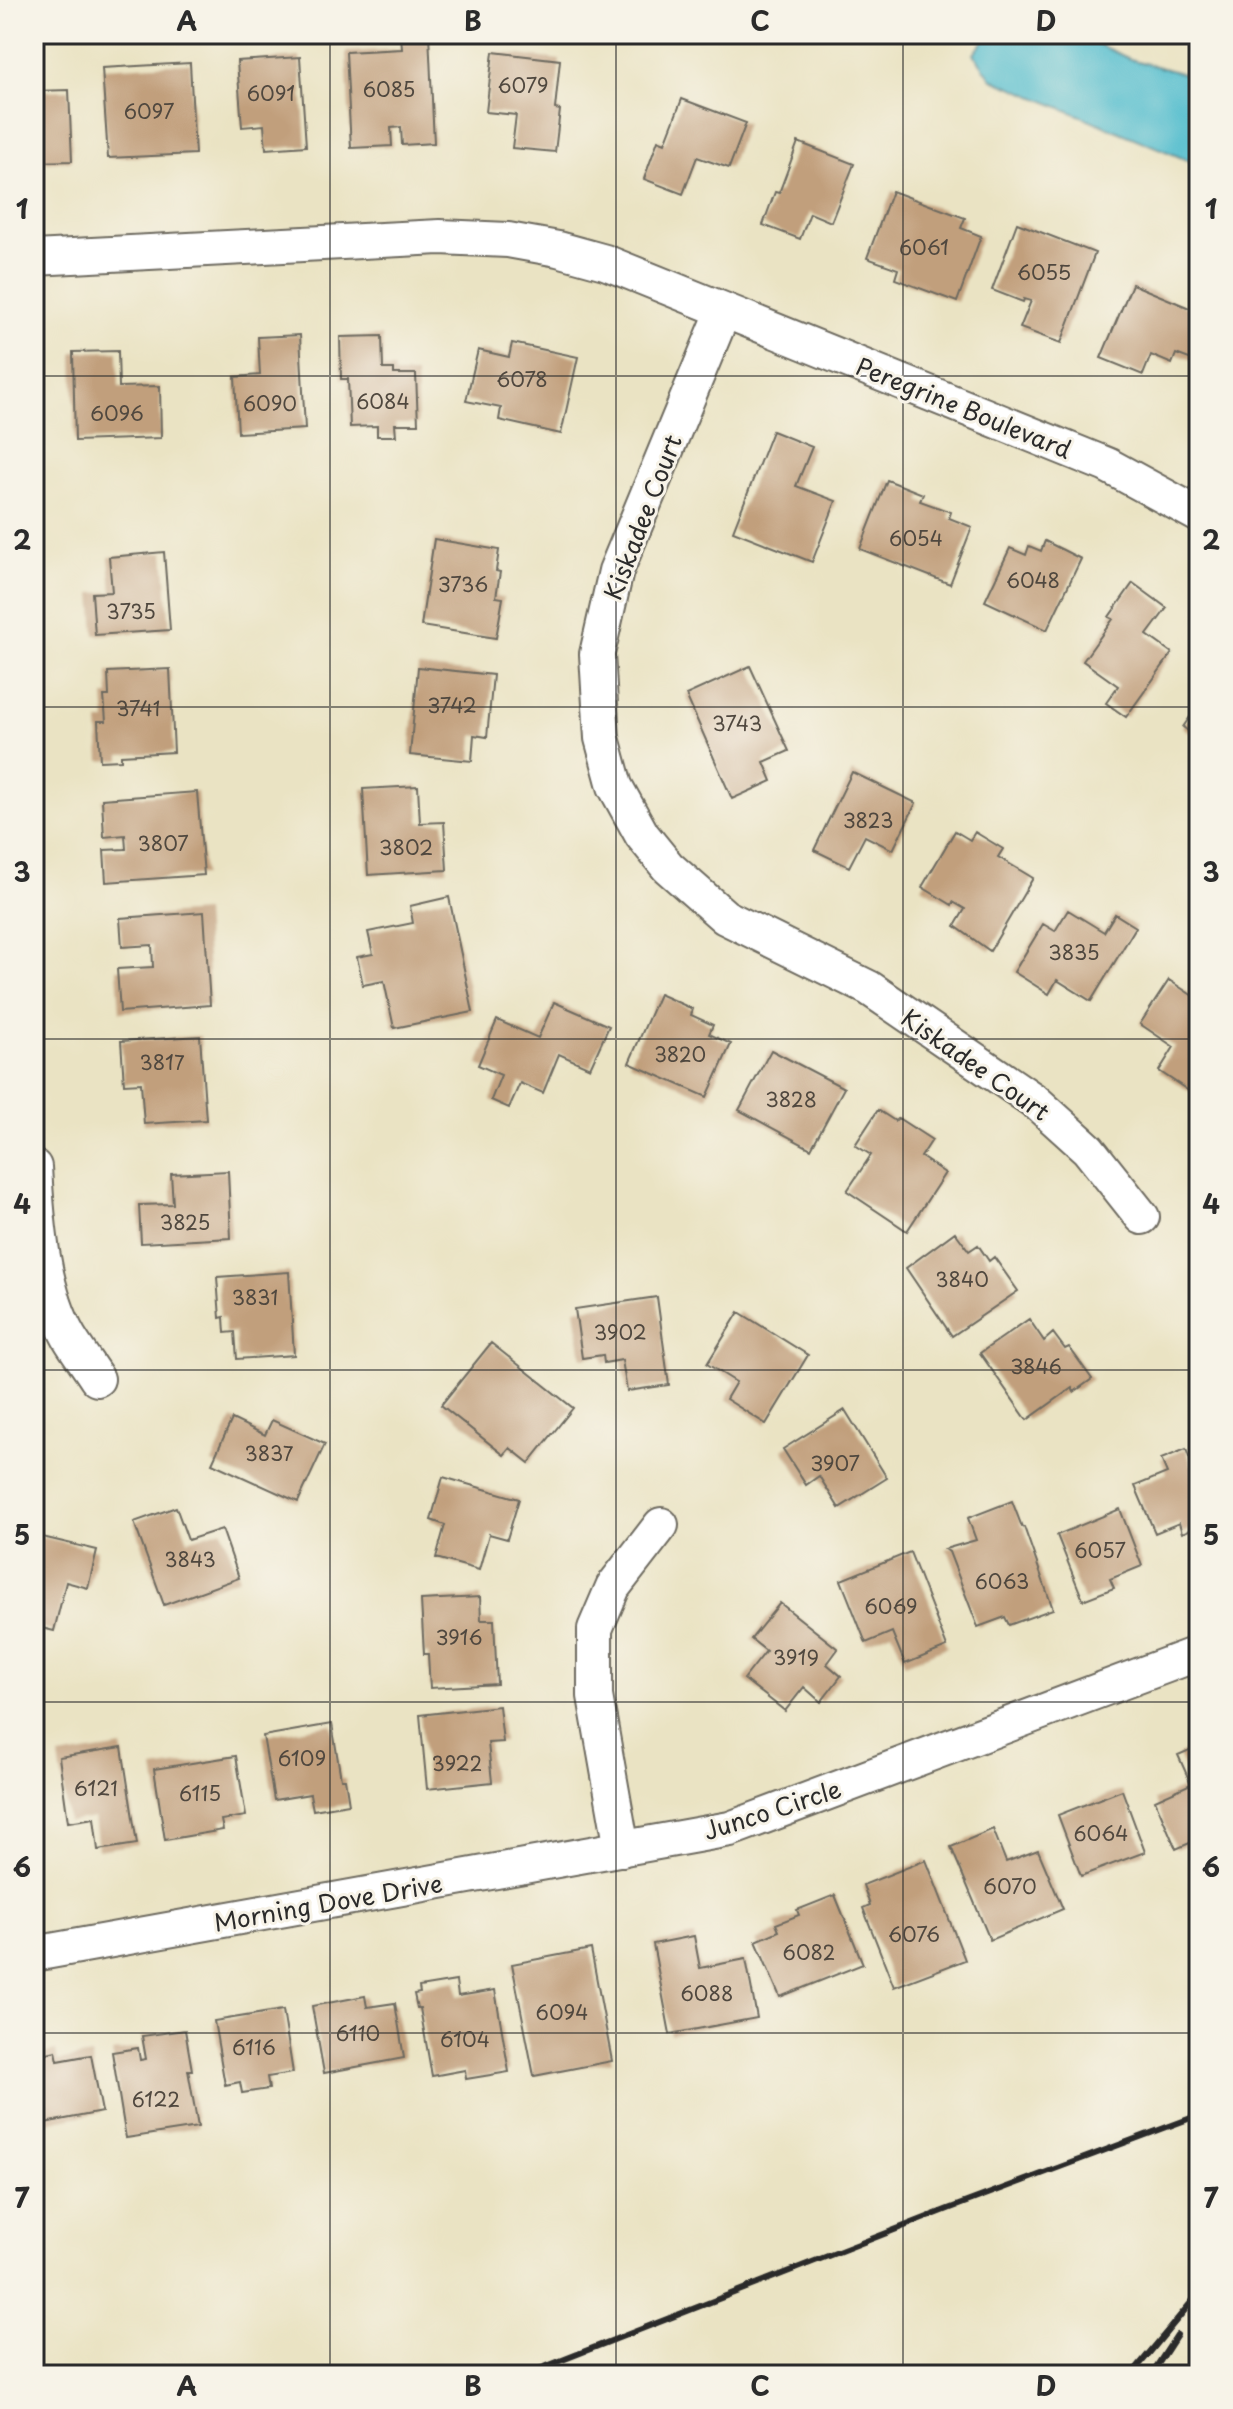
<svg xmlns="http://www.w3.org/2000/svg" width="1233" height="2409" font-family="'Playpen Sans',sans-serif">
<rect width="100%" height="100%" fill="#f7f3e8"/>
<filter id="ink" filterUnits="userSpaceOnUse"><feTurbulence type="fractalNoise" baseFrequency=".0125" numOctaves="2"/><feDisplacementMap in="SourceGraphic" scale="16" xChannelSelector="R" yChannelSelector="G"/><feConvolveMatrix kernelMatrix="1 2 1 2 8 2 1 2 1" color-interpolation-filters="sRGB"/></filter>
<filter id="wash" filterUnits="userSpaceOnUse"><feTurbulence type="fractalNoise" baseFrequency=".006" numOctaves="4" result="noise"/><feDisplacementMap in="SourceGraphic" scale="32" xChannelSelector="R" yChannelSelector="G"/><feGaussianBlur stdDeviation="1.8" result="paint"/><feColorMatrix in="noise" values="0 0 0 0 0 0 0 0 0 0 0 0 0 0 0 0 0 1.4 0 .05"/><feComposite in="paint" operator="in"/></filter>
<g filter="url(#wash)">
<rect width="100%" height="100%" fill="#eae3c3"/>
<path fill="#52bdce" stroke="#3e747c" stroke-width="2" d="M989 34H1075L1130 59 1199 78V165L992 79 974 54Z"/>
<g id="blocks">
<path fill="#c19f7b" d="M401 34H429L434 143 402 145 401 127 391 128 392 146 351 148 346 52 402 49Z
M493 52 560 60 555 109 560 110 555 152 512 148 516 115 486 112Z
M300 57 306 146 266 149 264 125 242 127 237 61Z
M190 63 195 154 108 158 102 68Z
M69 90 72 161 34 162V91Z
M682 99 746 123 729 168 697 157 683 194 644 179 658 140 665 143Z
M798 142 854 164 831 222 810 213 800 239 763 225 775 192 779 193Z
M892 191 965 218 961 228 981 236 957 302 895 279 898 269 867 258Z
M1017 223 1095 253 1061 343 1020 328 1031 301 1024 299 1023 302 992 290Z
M1132 284 1199 312V344L1192 360 1176 354 1172 364 1151 355 1143 375 1101 358Z
M300 335 305 429 238 433 235 377 260 375 258 337Z
M382 336 383 369H394V374H416L418 424H395L396 436H377V426L350 427 348 379H341L340 337Z
M512 343 578 357 561 434 499 420 501 408 466 401 478 350 509 357Z
M118 351 119 387 160 386 161 438 75 441 73 352Z
M772 431 812 447 796 486 836 501 812 562 733 531Z
M887 480 923 494 920 501 951 512 949 518 972 527 950 584 860 549Z
M434 539 499 550 496 571 500 572 496 597 503 598 496 638 421 626Z
M1045 541 1081 559 1047 630 985 601 1010 548 1026 555 1029 546 1041 551Z
M164 552 170 630 95 635 92 593 112 592 109 557Z
M1133 583 1167 608 1147 635 1172 653 1126 717 1106 703 1118 686 1083 661 1113 619 1109 617Z
M750 666 789 751 764 762 772 781 732 799 686 695Z
M418 667 493 675 487 737 474 735 472 761 410 755Z
M170 669 174 752 121 755V760L100 761 98 721H106L104 696H109L108 672Z
M1199 704V739L1183 727Z
M852 772 916 803 893 850 865 836 849 867 814 850Z
M418 786 420 823 444 822 447 870 368 875 363 789Z
M197 792 204 875 106 882 104 850 126 849 125 835 104 837 102 799Z
M955 831 970 840 975 832 1003 849 998 857 1033 878 990 951 955 926 965 909 953 902 952 905 922 887Z
M449 897 473 1012 394 1028 384 981 363 985 357 957 373 954 368 932 413 923 410 906Z
M1068 910 1104 932 1115 914 1136 927 1091 1001 1057 980 1049 994 1014 972 1043 924 1055 931Z
M204 912 210 1005 120 1012 117 969 153 967 152 945 122 947 120 918Z
M1169 980 1199 1000V1088L1195 1095 1159 1071 1174 1047 1140 1024Z
M659 994 693 1009 691 1015 713 1025 709 1034 731 1044 707 1097 629 1063Z
M554 1002 609 1026 590 1068 559 1054 543 1093 520 1083 509 1108 491 1100 501 1075 478 1065 497 1020 538 1038Z
M200 1036 206 1120 144 1124 141 1083 124 1084 121 1041Z
M771 1050 844 1088 811 1149 739 1110Z
M878 1110 895 1121 898 1118 932 1140 921 1157 945 1173 907 1231 847 1191 871 1155 855 1145Z
M228 1171 231 1238 141 1243 139 1205 173 1204 171 1174Z
M955 1232 969 1251 978 1245 989 1261 994 1257 1018 1291 952 1336 906 1268Z
M289 1272 294 1355 237 1359 235 1332 225 1333 224 1317 220 1318 217 1277Z
M657 1297 669 1385 627 1391 622 1360 604 1363 603 1355 582 1358 575 1309Z
M739 1312 808 1355 766 1424 726 1399 736 1382 707 1364Z
M1029 1319 1044 1341 1053 1333 1065 1349 1069 1347 1092 1379 1074 1392 1072 1388 1027 1420 980 1353Z
M491 1343 573 1408 529 1463 510 1448 504 1455 441 1405Z
M845 1410 887 1478 839 1508 819 1476 806 1485 783 1449Z
M232 1419 265 1435 272 1420 325 1444 298 1502 212 1463Z
M1186 1449 1192 1465 1199 1462V1526L1182 1533 1179 1523 1155 1533 1135 1486 1167 1473 1161 1459Z
M443 1477 519 1499 507 1539 489 1534 479 1570 436 1558 445 1525 431 1520Z
M1012 1501 1022 1527H1024L1053 1609 1009 1625 1005 1617 978 1627 949 1552 945 1549 976 1540 968 1518Z
M176 1507 188 1540 222 1529 239 1578 164 1605 134 1522Z
M1120 1509 1142 1566 1110 1579 1114 1588 1083 1600 1057 1535Z
M34 1535 97 1550 88 1588 66 1582 54 1631 34 1626Z
M910 1552 947 1647 905 1664 892 1632 866 1643 841 1580Z
M480 1597 481 1620H494L497 1684 430 1688 428 1654H424L421 1600Z
M780 1603 838 1649 827 1664 841 1676 821 1702 804 1687 785 1711 744 1679 766 1651 751 1639Z
M499 1706 503 1742 488 1743 492 1782 427 1789 420 1715Z
M332 1724 341 1779H345L349 1804 313 1810 310 1794 274 1800 263 1736Z
M1199 1746V1839L1176 1849 1155 1800 1191 1784 1178 1755Z
M122 1747 137 1844 98 1850 94 1818 68 1822 59 1757Z
M236 1756 246 1816 221 1820 223 1830 165 1840 154 1769Z
M1122 1790 1145 1852 1081 1876 1058 1815Z
M993 1829 1006 1862 1038 1850 1063 1909 990 1940 951 1847Z
M926 1860 965 1960 894 1987 863 1908 870 1905 863 1885Z
M835 1895 863 1964 780 1997 756 1941 779 1931 776 1924 799 1915 797 1910Z
M694 1936 700 1968 746 1959 757 2018 670 2034 653 1944Z
M591 1949 612 2061 534 2076 512 1964Z
M456 1981 458 1996 495 1990 509 2072 466 2079 465 2070 432 2076 420 2008H417L414 1994 420 1993 419 1987Z
M365 1996 367 2007 395 2003 404 2058 324 2073 312 2006Z
M283 2010 293 2073 267 2077 269 2089 242 2093 240 2082 225 2085 214 2021Z
M185 2030 192 2070H188L198 2127 126 2138 112 2052 138 2048 140 2060 146 2059 142 2036Z
M56 2051 58 2061 91 2055 102 2112 34 2125V2056Z"/>
</g>
</g>
<g filter="url(#ink)">
<use href="#blocks" fill-opacity="0" stroke="#6e6b60" stroke-width="2"/>
<g fill="none" stroke-linecap="round" stroke-linejoin="round">
<defs>
<path id="minor" d="M34 258 440 237 508 240 558 249 605 262 1107 465 1199 515
M724 310 616 571 597 654 602 738 615 786 642 835 668 867 725 917 869 988 1036 1102 1088 1149 1142 1217
M34 1167C37 1221 42 1290 69 1337 78 1352 88 1365 97 1379
M622 1849 595 1696V1629L613 1587 661 1525
M34 1954 730 1829 1199 1653"/>
</defs>
<use href="#minor" stroke="#6e6b60" stroke-width="38"/>
<use href="#minor" stroke="#fff" stroke-width="34"/>
<path stroke="#2b2b2b" stroke-width="6" d="M524 2375 948 2209 1199 2115
M1131 2375 1199 2293
M1151 2375 1177 2335"/>
</g>
</g>
<path fill="none" stroke="#2b2b2b" stroke-width="2" stroke-opacity="0.55" d="M330 34V2375M616 34V2375M903 34V2375M34 376H1199M34 707H1199M34 1039H1199M34 1370H1199M34 1702H1199M34 2033H1199"/>
<g text-anchor="middle" dominant-baseline="central" stroke-width="6" stroke-linejoin="round" paint-order="stroke">
<g font-size="20" fill="#50483f">
<text x="523" y="85">6079</text>
<text x="389" y="89">6085</text>
<text x="271" y="93">6091</text>
<text x="149" y="111">6097</text>
<text x="924" y="247">6061</text>
<text x="1044" y="272">6055</text>
<text x="522" y="379">6078</text>
<text x="383" y="401">6084</text>
<text x="270" y="403">6090</text>
<text x="117" y="413">6096</text>
<text x="916" y="538">6054</text>
<text x="1033" y="580">6048</text>
<text x="463" y="584">3736</text>
<text x="131" y="611">3735</text>
<text x="452" y="705">3742</text>
<text x="138" y="708">3741</text>
<text x="737" y="723">3743</text>
<text x="868" y="820">3823</text>
<text x="163" y="843">3807</text>
<text x="406" y="847">3802</text>
<text x="1074" y="952">3835</text>
<text x="680" y="1054">3820</text>
<text x="162" y="1062">3817</text>
<text x="791" y="1099">3828</text>
<text x="185" y="1222">3825</text>
<text x="962" y="1279">3840</text>
<text x="255" y="1297">3831</text>
<text x="620" y="1332">3902</text>
<text x="1036" y="1366">3846</text>
<text x="269" y="1453">3837</text>
<text x="835" y="1463">3907</text>
<text x="1100" y="1550">6057</text>
<text x="190" y="1559">3843</text>
<text x="1002" y="1581">6063</text>
<text x="891" y="1606">6069</text>
<text x="459" y="1637">3916</text>
<text x="796" y="1657">3919</text>
<text x="302" y="1758">6109</text>
<text x="457" y="1763">3922</text>
<text x="96" y="1788">6121</text>
<text x="200" y="1793">6115</text>
<text x="1101" y="1833">6064</text>
<text x="1010" y="1886">6070</text>
<text x="914" y="1934">6076</text>
<text x="809" y="1952">6082</text>
<text x="707" y="1993">6088</text>
<text x="562" y="2012">6094</text>
<text x="358" y="2033">6110</text>
<text x="465" y="2039">6104</text>
<text x="254" y="2047">6116</text>
<text x="156" y="2099">6122</text>
</g>
<g font-size="24" fill="#2b2b2b" stroke="#f7f3e8">
<text transform="translate(964 407) rotate(22)">Peregrine Boulevard</text>
<text transform="translate(642 517) rotate(-69)">Kiskadee Court</text>
<text transform="translate(976 1064) rotate(35)">Kiskadee Court</text>
<text transform="translate(772 1809) rotate(-18)">Junco Circle</text>
<text transform="translate(328 1902) rotate(-10)">Morning Dove Drive</text>
</g>
</g>
<rect width="1233" height="2409" fill="none" stroke="#f7f3e8" stroke-width="88"/>
<rect x="44" y="44" width="1145" height="2321" fill="none" stroke="#2b2b2b" stroke-width="3"/>
<g font-size="26" text-anchor="middle" font-weight="bold" fill="#2b2b2b">
<text x="187" y="31">A</text>
<text x="473" y="31">B</text>
<text x="760" y="31">C</text>
<text x="1046" y="31">D</text>
<text x="22" y="219">1</text>
<text x="1211" y="219">1</text>
<text x="22" y="550">2</text>
<text x="1211" y="550">2</text>
<text x="22" y="882">3</text>
<text x="1211" y="882">3</text>
<text x="22" y="1214">4</text>
<text x="1211" y="1214">4</text>
<text x="22" y="1545">5</text>
<text x="1211" y="1545">5</text>
<text x="22" y="1877">6</text>
<text x="1211" y="1877">6</text>
<text x="22" y="2208">7</text>
<text x="1211" y="2208">7</text>
<text x="187" y="2396">A</text>
<text x="473" y="2396">B</text>
<text x="760" y="2396">C</text>
<text x="1046" y="2396">D</text>
</g>
</svg>
